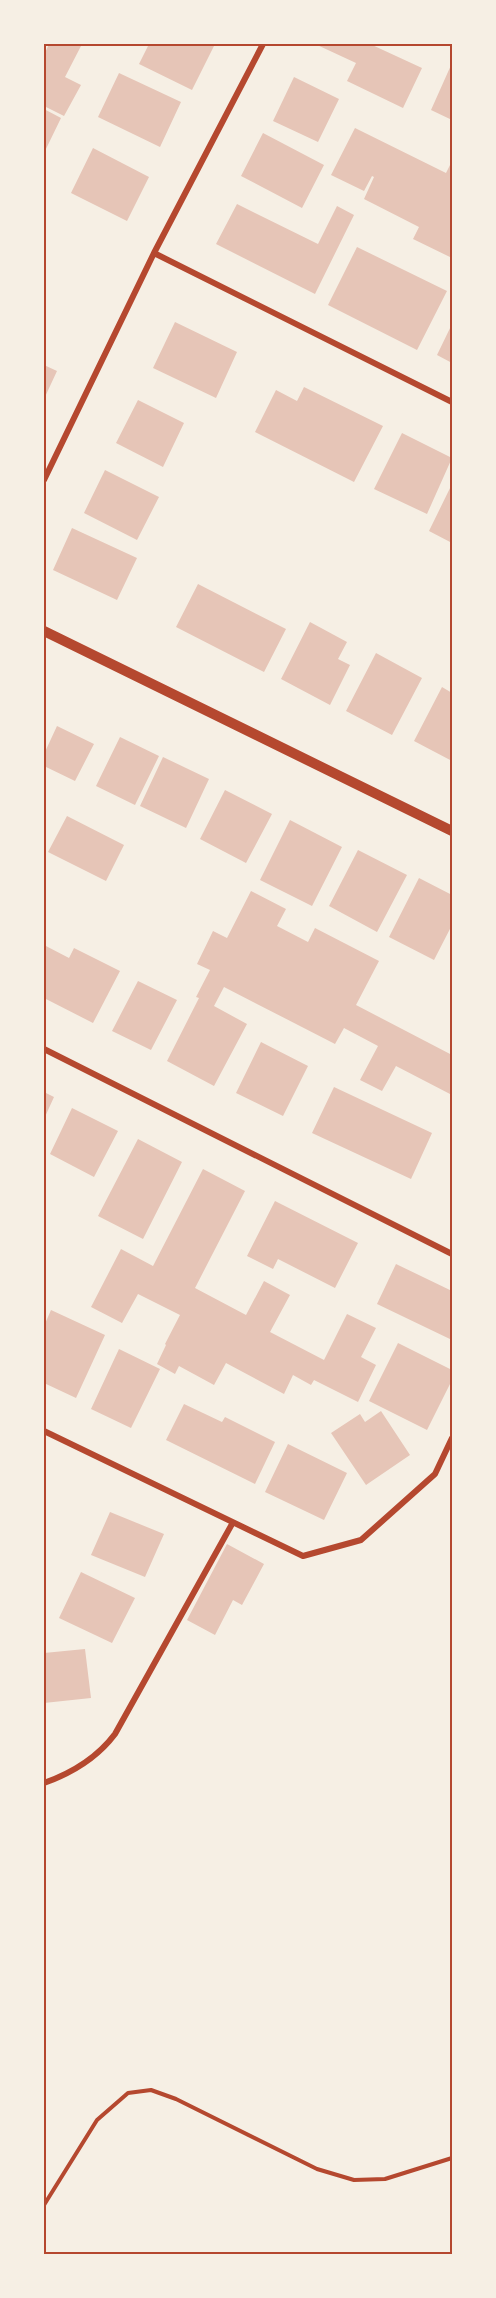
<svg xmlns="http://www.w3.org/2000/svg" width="496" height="2298" font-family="Spectral,serif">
<rect width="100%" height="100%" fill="#f6efe4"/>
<path fill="#e6c5b7" d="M49 44H75L81 46 65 77 81 85 64 116 44 106V55Z
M149 44H215L192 90 139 64Z
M315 44H370L422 68 403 108 347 81 356 63Z
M452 63V120L431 110Z
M119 73 181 102 160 147 98 117Z
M294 77 339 99 318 142 273 121Z
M44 109 61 118 44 153Z
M355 128 446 173 450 165 452 166V258L413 239 419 227 364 199 374 177 372 176 364 191 331 175Z
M263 133 324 165 302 208 241 176Z
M93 148 149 177 127 221 71 193Z
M237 204 318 244 337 206 354 215 315 294 216 244Z
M357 247 447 291 417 350 328 305Z
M175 322 237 352 216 398 153 368Z
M452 324V363L437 355Z
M44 365 57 371 44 399Z
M304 387 383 426 354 482 255 432 276 390 297 401Z
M138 400 184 423 163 467 116 443Z
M402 433 452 458 427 514 374 489Z
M105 470 159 497 137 540 84 513Z
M452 484V543L429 531Z
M72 528 137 558 117 600 53 570Z
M198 584 286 629 264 672 176 627Z
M310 622 347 642 338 659 350 665 330 705 281 679Z
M376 653 422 678 392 735 346 711Z
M442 687 452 693V761L414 741Z
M57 726 94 744 75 781 44 766V754Z
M120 737 159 756 135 805 96 786Z
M163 757 209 779 186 828 140 806Z
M225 790 272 814 246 863 200 839Z
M67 816 124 845 106 881 48 852Z
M290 820 342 847 312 906 260 880Z
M358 850 407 875 377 932 329 906Z
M419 878 452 895V925L434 960 389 937Z
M251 891 286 909 277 926 308 942 315 928 379 961 356 1005 452 1055V1089L450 1094 396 1066 382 1091 360 1080 378 1046 344 1028 335 1044 224 987 214 1006 247 1024 214 1086 167 1061 199 998 196 997 210 970 197 964 213 931 227 938Z
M44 945 69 958 74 948 120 971 93 1023 44 998Z
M138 981 177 1000 151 1050 112 1031Z
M261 1042 308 1066 283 1116 236 1093Z
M334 1087 432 1133 411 1179 312 1133Z
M44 1092 54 1097 44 1119Z
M72 1108 118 1131 94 1177 50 1154Z
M138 1139 182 1162 143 1239 98 1216Z
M203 1169 245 1191 195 1288 246 1315 264 1281 290 1295 270 1332 324 1360 347 1314 376 1328 361 1357 376 1365 358 1402 314 1380 311 1385 293 1375 284 1394 226 1363 214 1385 179 1366 175 1374 157 1364 166 1345 165 1344 180 1315 138 1294 122 1323 91 1307 121 1249 153 1266Z
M275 1201 358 1243 335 1288 278 1259 273 1269 247 1256Z
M396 1264 452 1291V1340L377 1304Z
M51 1310 105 1335 76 1398 44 1383V1326Z
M398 1343 452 1370V1380L427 1430 369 1401Z
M119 1349 160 1369 131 1428 91 1409Z
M184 1404 222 1422 225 1417 275 1442 255 1484 166 1440Z
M381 1411 410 1455 366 1485 331 1433 360 1414 365 1422Z
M288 1444 347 1473 324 1520 265 1492Z
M110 1512 164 1534 145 1577 91 1555Z
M227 1544 264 1564 242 1605 233 1600 215 1635 187 1620Z
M81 1572 135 1598 112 1643 59 1618Z
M85 1649 91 1698 44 1703V1653Z"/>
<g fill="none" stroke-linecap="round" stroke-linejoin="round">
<path stroke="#b5482f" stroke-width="4" d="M44 2205 97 2120 128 2093 151 2090 176 2099 317 2169 354 2180 385 2179 452 2158"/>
<path stroke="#b5482f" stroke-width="6" d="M154 253 452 402
M44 480 154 253 263 44
M44 1049 452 1254
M44 1431 303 1556 361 1540 435 1474 452 1438
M44 1783C72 1773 97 1758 115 1734L232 1524"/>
<path stroke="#b5482f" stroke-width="10" d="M44 631 452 831"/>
</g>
<rect width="496" height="2298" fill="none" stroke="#f6efe4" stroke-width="90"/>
<rect x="45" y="45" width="406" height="2208" fill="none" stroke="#b5482f" stroke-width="2"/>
</svg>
